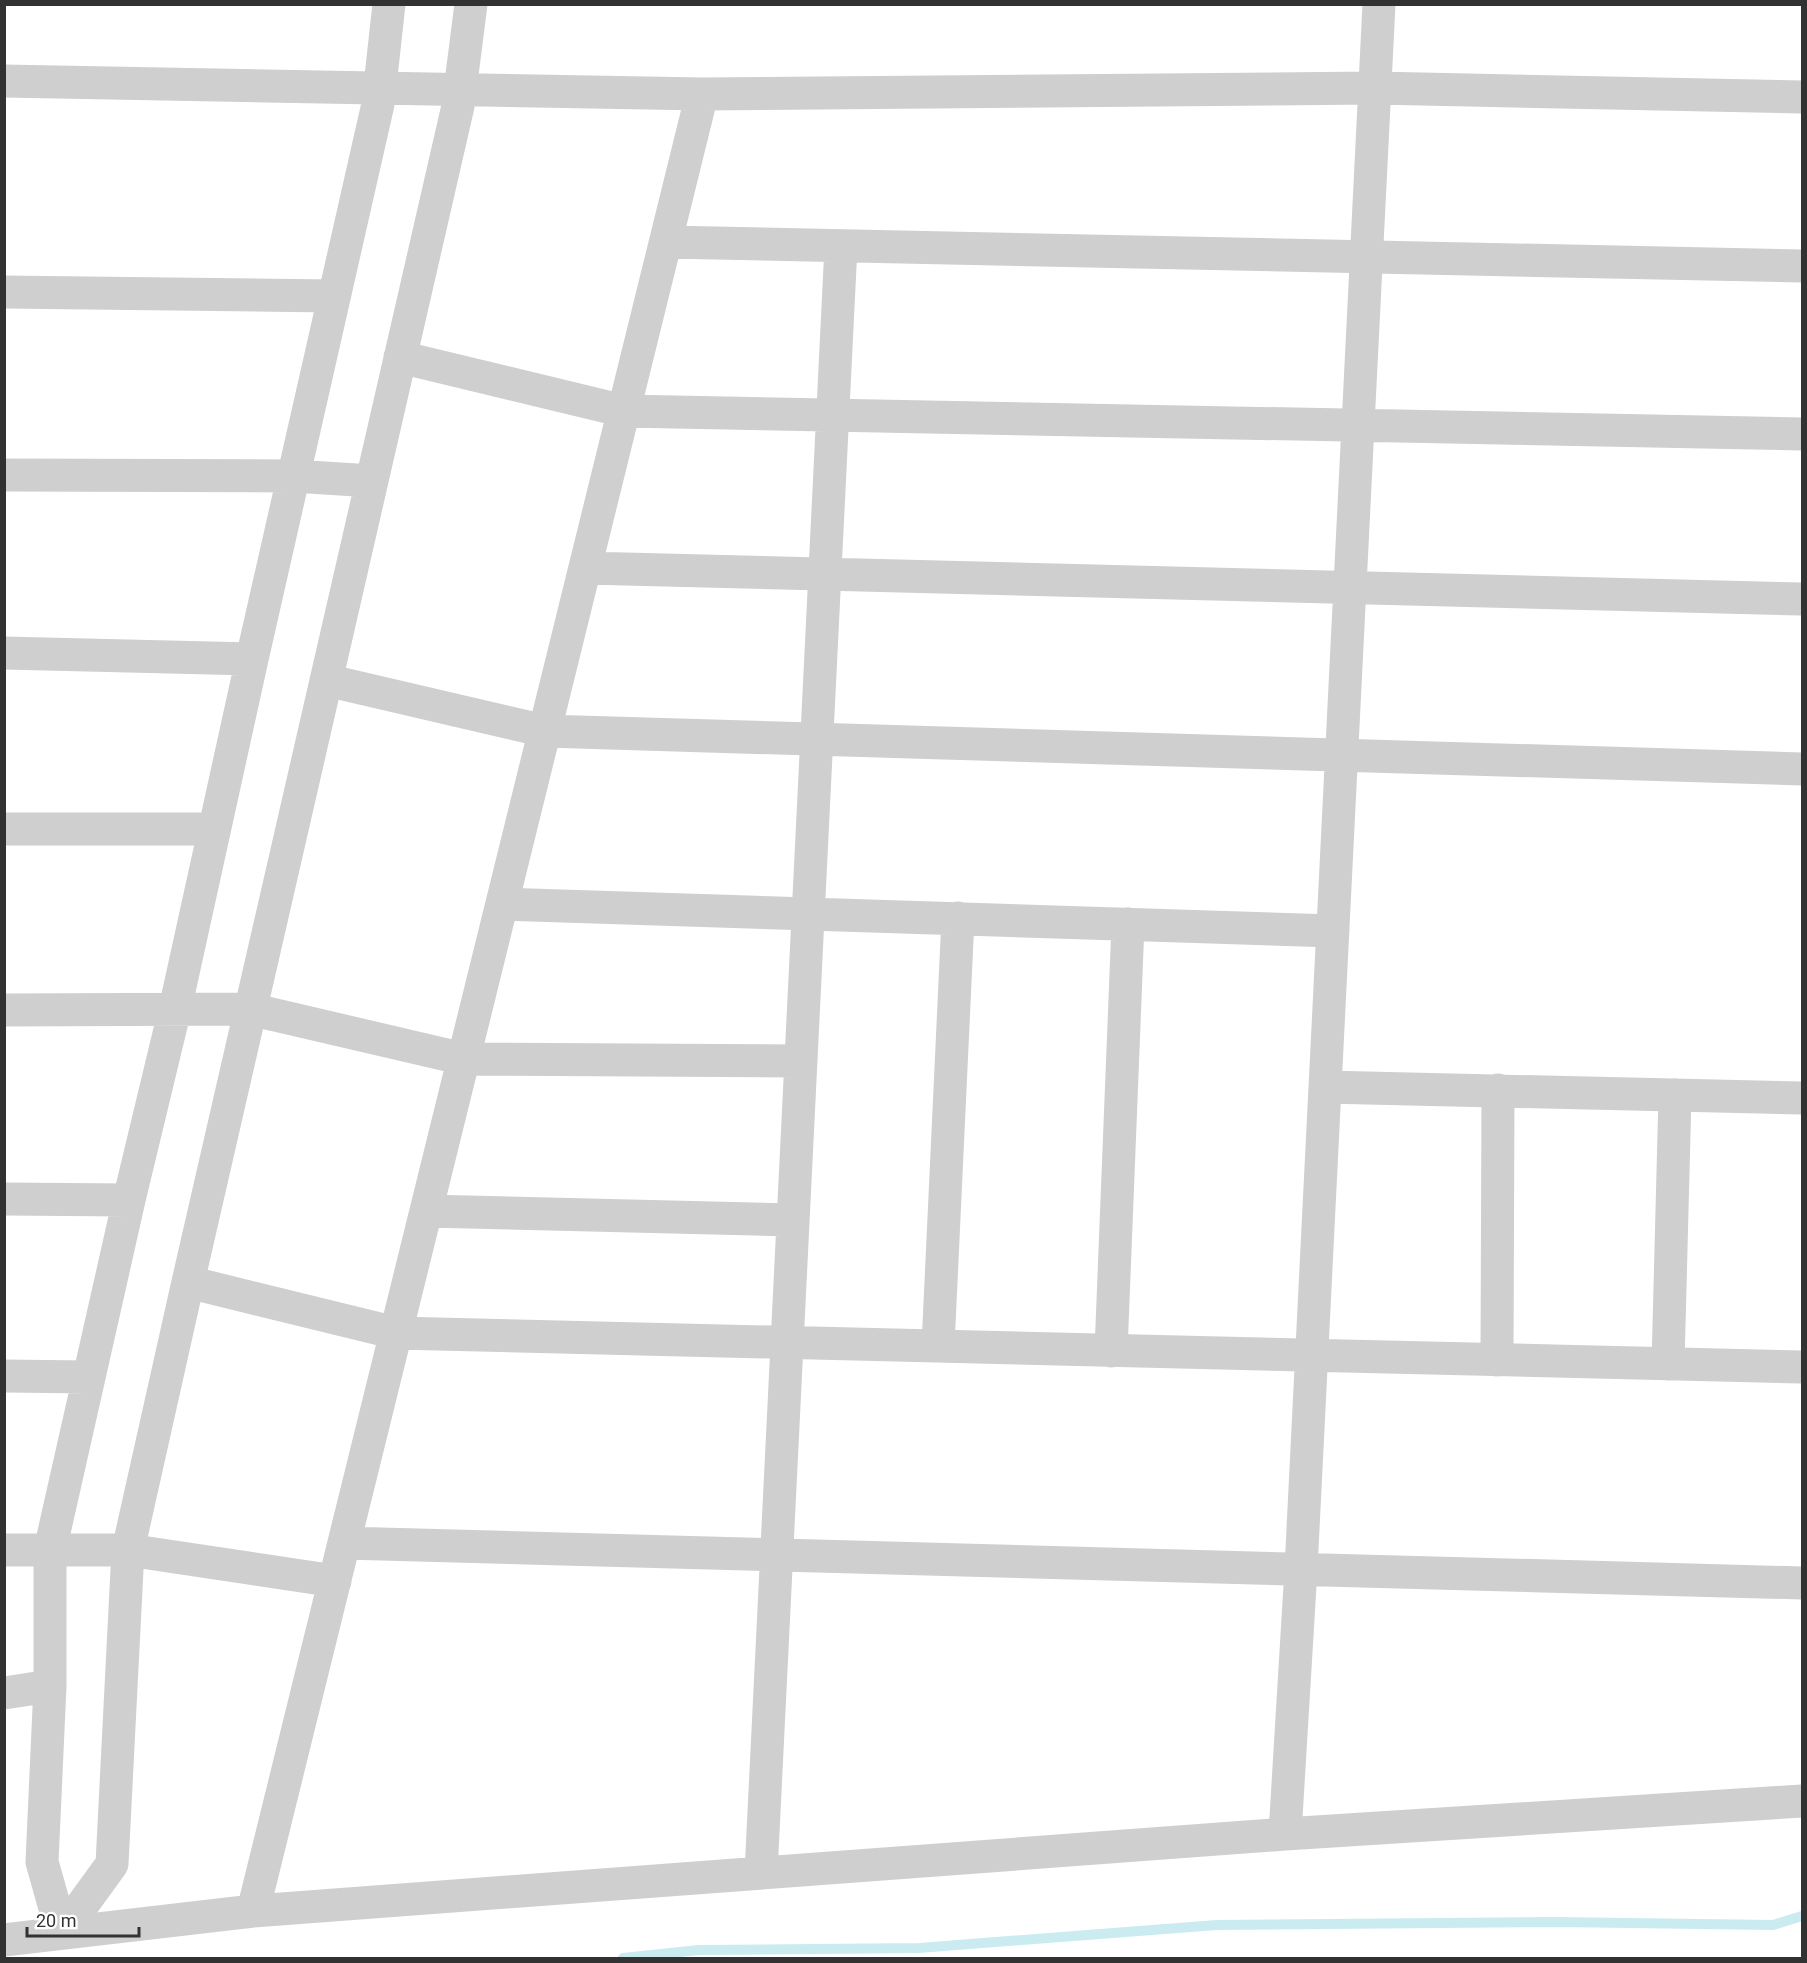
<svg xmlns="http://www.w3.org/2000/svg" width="1807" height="1963" font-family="Roboto,sans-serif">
<rect width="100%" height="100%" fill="#fff"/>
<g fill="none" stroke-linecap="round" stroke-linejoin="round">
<path stroke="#caecf0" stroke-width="10" d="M623 1958 699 1950 919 1948 1217 1925 1556 1922 1773 1925 1802 1916"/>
<path stroke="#cfcfcf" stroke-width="33" d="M389 4 378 104 252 659 175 1009 129 1200 50 1550V1686L42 1862 62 1933 112 1864 128 1550 188 1282 458 106 471 4
M4 81 702 94 1375 88 1802 97
M666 242 1802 266
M4 292 334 296
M400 357 624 411 1802 434
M4 475 293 476 372 481
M585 568 1802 599
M4 653 252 659
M326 680 545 731 1802 769
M4 829H214
M502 904 1333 931
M4 1010 250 1009 464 1059 800 1061
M1325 1087 1802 1098
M4 1199 129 1200
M426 1211 793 1220
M188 1282 396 1333 1802 1367
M938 1346 958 918
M1111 1351 1128 924
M1497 1360 1498 1090
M1668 1364 1675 1095
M4 1376 89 1377
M344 1543 1802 1583
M4 1550H128L335 1581
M4 1693 50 1686
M1285 1834 1301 1569 1379 4
M761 1873 841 246
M253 1911 702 94
M4 1940 253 1911 1285 1834 1802 1801"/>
</g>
<rect width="1807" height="1963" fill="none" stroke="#323232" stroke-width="12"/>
<path d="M27 1927v9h112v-9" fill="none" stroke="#323232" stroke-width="3"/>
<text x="36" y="1927" font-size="18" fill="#323232" stroke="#ffffff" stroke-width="4.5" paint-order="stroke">20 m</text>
</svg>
